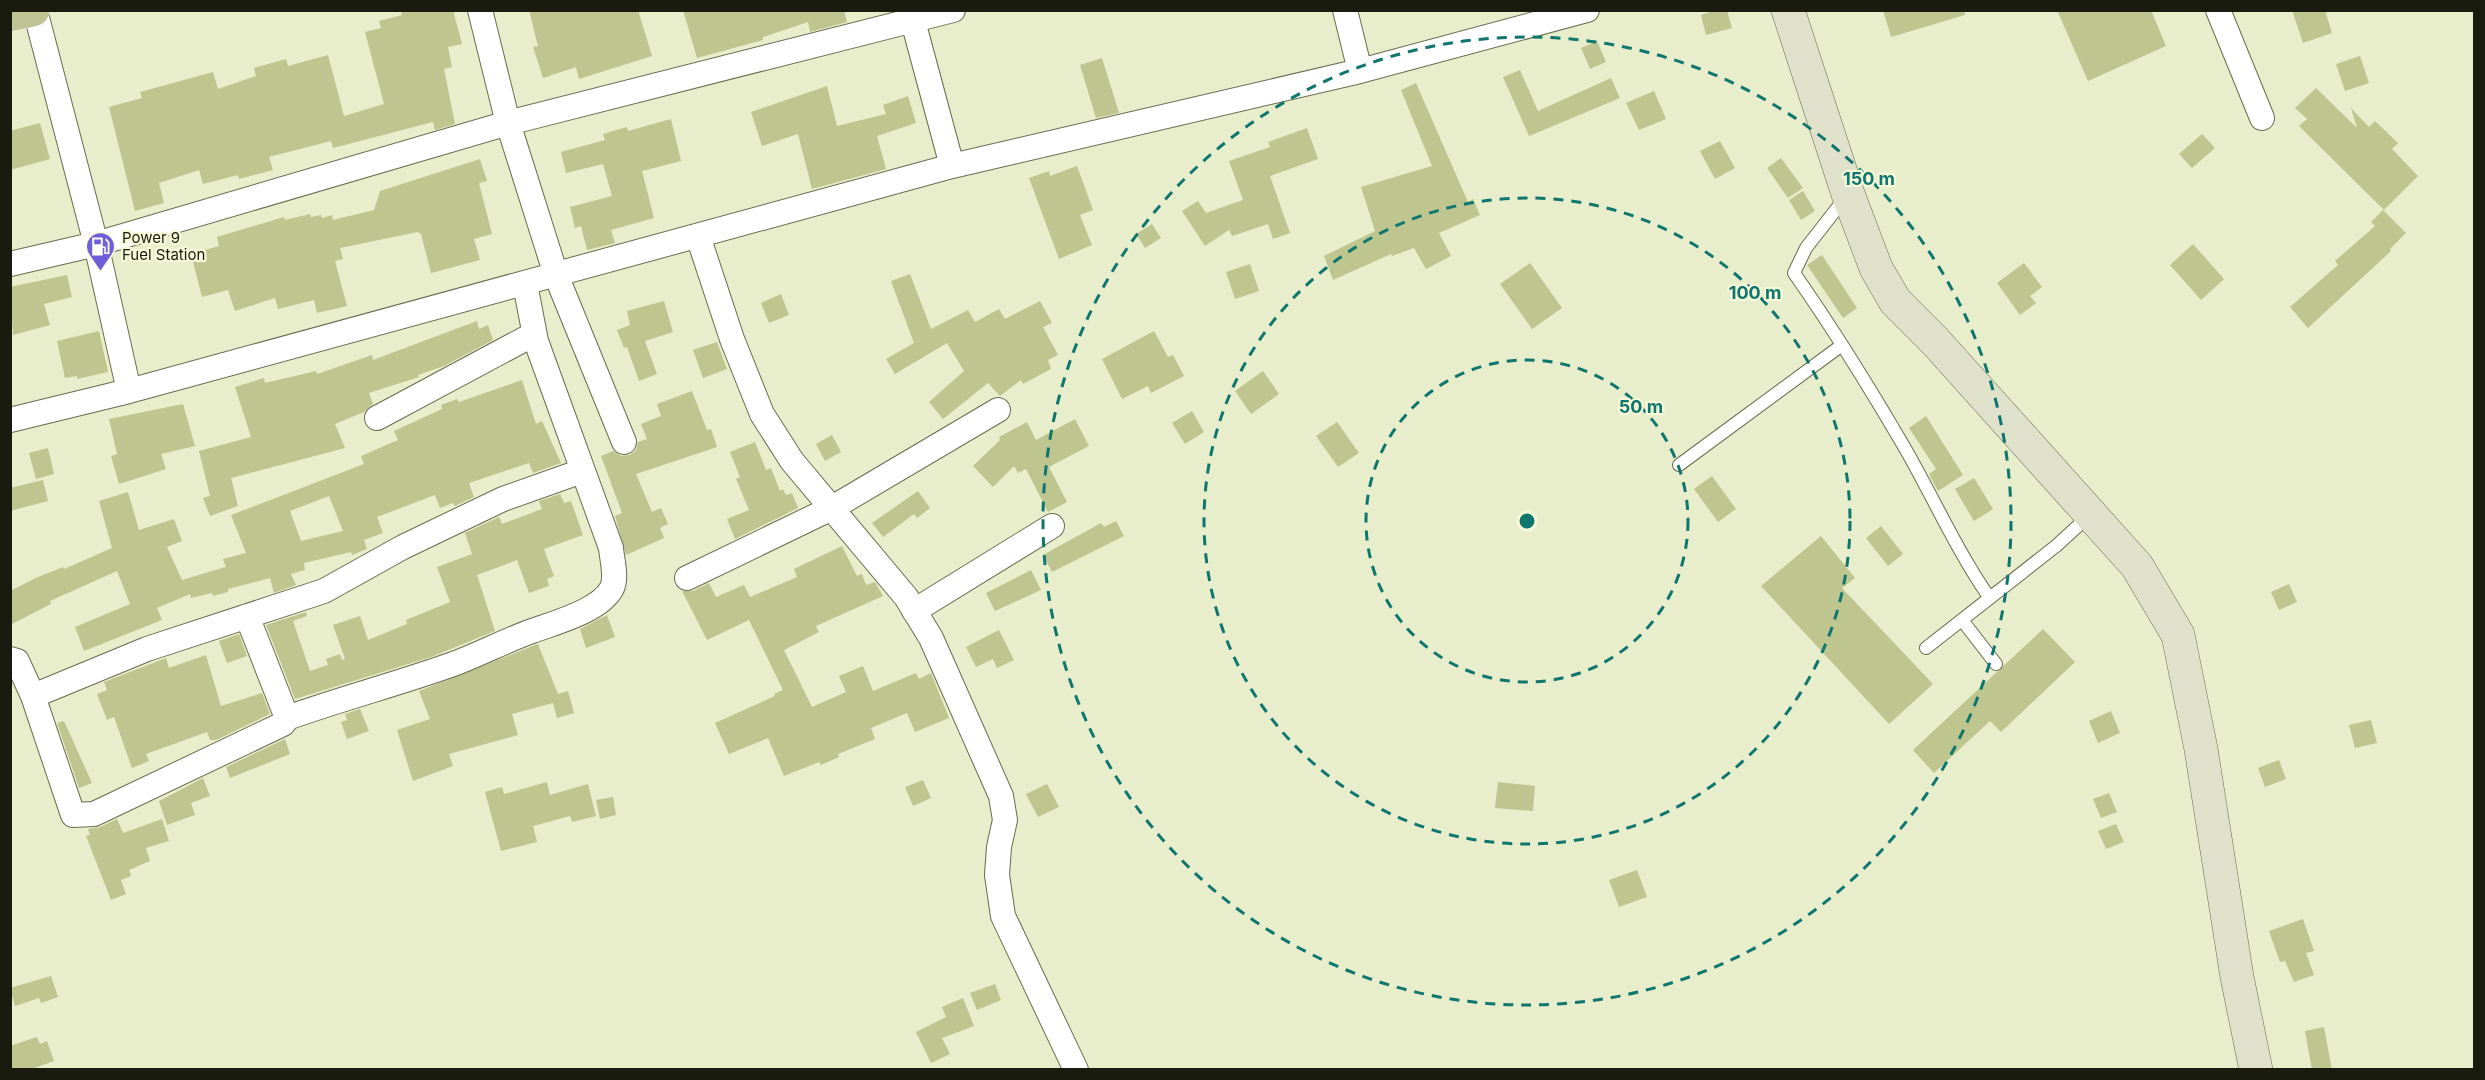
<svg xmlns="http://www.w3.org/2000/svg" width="2485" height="1080" font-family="Inter,sans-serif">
<rect width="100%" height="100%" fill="#e8edcb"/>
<path fill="#bec58f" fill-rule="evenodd" d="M401 10H453L462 44 448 47 452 67 444 69 455 124 435 130 433 122 333 148 331 141 269 157 273 170 239 179 238 175 203 184 199 170 159 183 164 203 135 211 109 107 142 98 140 92 213 72 218 89 256 76 254 68 286 59 288 66 328 55 344 116 384 104 365 32 381 28 379 21 402 15Z
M529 10H638L652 56 579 79 576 67 543 78 533 47 538 46Z
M683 10H844L847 22 810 32 808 22 763 37V40L697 58Z
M1716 10H1727L1732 28 1706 35 1701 15Z
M1883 10H1964L1965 15 1891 37Z
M2057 10H2151L2166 46 2088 81Z
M2292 10H2325L2332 33 2303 43Z
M1597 41 1606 62 1590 69 1581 48Z
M2360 56 2369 83 2345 91 2336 64Z
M1102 58 1119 113 1096 118 1080 65Z
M1520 70 1538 111 1611 78 1620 98 1529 136 1503 77Z
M1416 83 1468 202 1473 199 1480 215 1439 233 1451 256 1426 269 1414 248 1392 256 1391 254 1333 280 1324 256 1375 231 1361 187 1432 166 1401 90Z
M827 86 837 126 886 114 883 105 908 96 916 123 877 136 886 169 812 189 798 134 762 146 751 112Z
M2316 88 2357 128 2351 108 2369 127 2375 121 2398 143 2392 149 2418 176 2384 210 2299 126 2307 119 2295 108Z
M1654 91 1666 119 1639 130 1626 103Z
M671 119 681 161 642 171 654 218 611 230 615 243 587 250 581 226 575 228 570 207 612 196 603 164 566 173 561 152 605 140 603 134 627 127 628 131Z
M40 123 50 159 10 170V131Z
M1307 128 1318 159 1270 176 1290 233 1273 239 1268 224 1232 236 1229 230 1205 246 1182 211 1198 201 1206 213 1243 200 1229 161 1270 147 1268 142Z
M2202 134 2215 148 2192 168 2179 154Z
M1720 141 1735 168 1715 179 1700 151Z
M1781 158 1803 188 1788 198 1767 168Z
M480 159 487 181 479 183 492 234 474 239 480 260 431 273 421 234 418 232 340 248 343 259 335 261 347 306 317 313 314 300 278 309 275 298 235 311 228 290 202 297 191 254 219 246 217 237 284 217 285 220 310 214 311 217 321 215 322 218 332 215 333 220 374 210 380 191Z
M1077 166 1093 210 1080 215 1092 245 1059 259 1029 178 1049 171 1050 176Z
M1803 191 1815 211 1801 220 1789 200Z
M2383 210 2406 233 2390 249 2391 251 2308 328 2290 307 2338 265 2335 261 2375 226 2371 222Z
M1152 224 1161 238 1145 248 1136 234Z
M2193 244 2224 279 2201 300 2170 265Z
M1822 255 1857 308 1843 318 1807 265Z
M1530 263 1562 308 1532 329 1500 284Z
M2024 263 2042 287 2030 296 2036 303 2020 315 1997 283Z
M1250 264 1259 291 1235 299 1226 272Z
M910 274 931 329 968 310 975 322 999 309 1005 319 1040 301 1052 323 1043 327 1058 355 1048 360 1051 369 1023 384 1021 380 1000 396 988 383 943 419 929 402 964 371 947 343 895 374 886 359 914 343 891 281Z
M67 275 72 297 44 304 50 325 13 335 10 287Z
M781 294 789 315 769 323 761 303Z
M664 301 673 332 645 341 657 374 639 381 627 347 624 348 617 330 630 325 627 311Z
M477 321 479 329 488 325 493 340 444 366 418 375 419 377 369 393 373 404 364 412 335 424 345 448 231 478 238 506 210 516 203 498 210 496 199 451 251 437 235 387 264 378 265 383 316 371 317 374 372 355 373 360Z
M99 331 108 372 77 379V376L65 378 57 341Z
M1154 331 1168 357 1173 355 1184 376 1151 393 1148 386 1122 399 1102 359Z
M717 342 727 369 703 378 693 350Z
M1263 371 1279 394 1251 414 1235 391Z
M522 380 536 424 542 421 561 463 533 473 529 463 469 483 474 497 455 506 453 503 440 508 435 495 377 517 383 533 364 540 367 549 352 555 351 552 304 563 305 570 291 574 296 585 274 593 270 578 228 589V592L213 596 212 593 191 598 190 594 157 608 162 620 84 651 75 627 130 604 117 571 50 601 51 604 10 625V591L38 577 63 567 64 569 112 548 99 501 128 492 139 530 174 519 182 541 167 547 182 580 222 568 226 567 223 559 246 553 231 515 364 464 361 456 398 440 394 431 442 409 441 405 457 399 459 402ZM329 496 343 531 301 541 290 511Z
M692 391 707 430 711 429 717 447 636 474 652 512 661 508 668 524 660 528 664 538 626 555 615 516 622 513 601 456 613 451 621 456 630 455 636 450 638 442 647 439 641 424 661 416 657 404Z
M183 404 195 446 161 454 166 469 119 484 111 456 117 454 109 419Z
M1192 411 1204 432 1185 444 1172 423Z
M1926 416 1963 475 1938 491 1929 474 1936 469 1909 428Z
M1075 419 1089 446 1049 467 1067 502 1048 512 1026 469 1018 473 1014 466 993 487 973 466 1000 440 999 437 1027 422 1036 440Z
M1337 422 1359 453 1338 467 1316 436Z
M832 435 841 452 825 461 816 444Z
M755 442 766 470 771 468 780 491 783 489 786 495 792 493 798 508 735 539 727 519 749 510 736 479 740 477 730 452Z
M48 448 54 474 36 479 29 453Z
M1712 476 1736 509 1718 522 1694 489Z
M1974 478 1993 509 1974 521 1955 489Z
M43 480 48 501 10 511V488Z
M918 491 930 508 917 518 914 514 883 537 872 523Z
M560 494 564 503 571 501 583 535 544 549 554 576 547 579 549 586 529 593 517 560 477 575 495 631 431 657 295 699 266 625 306 612 307 616 293 621 310 671 328 665 326 659 340 654 342 660 345 659 333 625 360 616 368 640 407 624 406 620 450 602 437 567 472 554 465 533 499 517 502 524 542 509 539 501Z
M1116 521 1124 536 1052 572 1043 555 1101 523 1104 527Z
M1881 526 1903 554 1888 566 1866 538Z
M1821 536 1855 578 1842 588 1933 684 1889 724 1761 586Z
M842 546 857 576 862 574 866 585 875 582 883 596 816 626 819 632 784 650 812 707 846 692 839 676 863 666 873 691 916 673 919 679 931 673 949 718 915 732 907 713 871 728 875 739 838 754 839 757 821 765 819 762 784 776 768 738 729 754 715 723 775 696 774 694 783 690 749 620 707 640 682 591H693L709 583 716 597 744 585 750 597 797 577 794 569Z
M1031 570 1041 590 995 611 986 593Z
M2289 584 2297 602 2279 610 2271 592Z
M607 615 615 637 586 648 580 629Z
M2043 629 2075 662 2001 732 1990 721 1934 773 1913 750Z
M999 630 1014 660 997 668 993 659 976 667 966 647Z
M239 634 247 656 227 663 219 641Z
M538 644 558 694 568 691 574 713 557 718 553 703 512 714 518 735 449 754 453 766 413 781 397 730 430 719 419 691Z
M206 655 221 706 262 693 270 714 216 740H210L207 732 146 754 149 761 132 768 114 717 107 720 97 694 107 690 104 682 166 658 169 668Z
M360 709 369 731 347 739 341 722 347 720 345 714Z
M2111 711 2120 733 2098 743 2089 721Z
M2371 720 2377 743 2355 748 2349 725Z
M64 721 92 783 79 788 57 723Z
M285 739 290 754 230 778 226 767Z
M2279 760 2286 779 2265 787 2258 768Z
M203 778 210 796 191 803 195 815 167 825 159 801Z
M923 780 931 798 913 806 905 787Z
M547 782 550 795 588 784 596 816 572 822 570 816 533 826 537 842 501 851 485 792 502 787 504 794Z
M1498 782 1535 786 1533 811 1495 808Z
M1047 784 1059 807 1038 817 1026 794Z
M2109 793 2117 812 2101 818 2093 799Z
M613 797 616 815 600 819 596 800Z
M117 819 123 833 162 819 169 841 146 848 150 861 129 870 131 876 121 880 126 894 111 900 86 836 90 835 88 829 100 827Z
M2116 824 2124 842 2106 849 2098 831Z
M1637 870 1647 897 1619 907 1609 880Z
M2303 919 2314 951 2306 953 2314 975 2294 982 2285 961 2280 962 2269 931Z
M51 976 58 997 41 1003 39 998 15 1006 10 988Z
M995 984 1001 1000 977 1010 970 993Z
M963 998 974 1026 942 1038 950 1054 931 1063 916 1032 946 1017 942 1007Z
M2324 1027 2332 1070H2312L2305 1031Z
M37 1037 40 1044 47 1041 54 1061 29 1070H10V1046Z"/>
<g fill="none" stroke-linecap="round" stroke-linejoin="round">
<defs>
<path id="lane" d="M1845 198 1806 248 1794 273C1834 330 1871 390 1906 450 1934 499 1957 551 1989 597
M1679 465 1842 345
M1962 620 1996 664
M1926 648 2056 546 2091 514"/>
<path id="street" d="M35 10 96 244 129 391
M480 10 508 123 556 275 624 442
M910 10 952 166
M1345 10 1360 71
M2218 10 2262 118
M698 236 732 339 762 414 792 461 906 597 931 638 1001 796 1005 820 999 847 997 875 1003 916 1076 1070
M10 264 96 244 508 123 953 10
M377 418 534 334
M10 420 129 391 952 166 1360 71 1587 10
M687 578 832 508 998 410
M914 611 1052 526
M10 659 17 661 33 696 73 815 94 814 283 724 287 718 247 616
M33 696 147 649 324 591 403 547 503 499 582 471
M287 718C343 698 401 683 456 663 482 653 507 640 532 631 554 623 600 611 612 588 617 577 612 560 611 548L536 341 525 284"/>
<path id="secondary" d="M1788 10 1848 194 1876 268 1895 301 1935 341 2137 566 2178 635 2201 749 2237 977 2256 1070"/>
<path id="primary" d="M10 15 33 10"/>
</defs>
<use href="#lane" stroke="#696c4f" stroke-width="14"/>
<use href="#street" stroke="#696c4f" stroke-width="26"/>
<use href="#secondary" stroke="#696c4f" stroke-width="34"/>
<use href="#primary" stroke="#fff" stroke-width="34"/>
<use href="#lane" stroke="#fff" stroke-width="12"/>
<use href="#street" stroke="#fff" stroke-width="24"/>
<use href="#secondary" stroke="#dfe1ca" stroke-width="33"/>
<use href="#primary" stroke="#bfc495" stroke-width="33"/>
</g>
<g fill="none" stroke="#0f766e" stroke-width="3" stroke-dasharray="10 8">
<circle cx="1527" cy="521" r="161"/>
<circle cx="1527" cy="521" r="323"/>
<circle cx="1527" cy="521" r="484"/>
</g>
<defs>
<symbol id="fuel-pin" viewBox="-11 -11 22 30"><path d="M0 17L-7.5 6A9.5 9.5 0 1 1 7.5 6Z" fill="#6e5ed9" stroke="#f6fad8"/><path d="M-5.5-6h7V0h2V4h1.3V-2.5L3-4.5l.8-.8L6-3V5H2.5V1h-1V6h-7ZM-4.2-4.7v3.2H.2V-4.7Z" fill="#fff"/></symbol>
</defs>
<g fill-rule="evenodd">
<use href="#fuel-pin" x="84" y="230" width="33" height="45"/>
</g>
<g text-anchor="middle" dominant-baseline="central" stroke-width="4.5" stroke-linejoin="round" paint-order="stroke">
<g font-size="15" fill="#191b0f" stroke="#f6fad8" text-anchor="start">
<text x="122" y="237">Power 9<tspan x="122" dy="17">Fuel Station</tspan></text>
</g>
</g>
<circle cx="1527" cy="521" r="9" fill="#0f766e" stroke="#f6fad8" stroke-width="3"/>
<g font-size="18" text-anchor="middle" font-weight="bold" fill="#0f766e" stroke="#f6fad8" stroke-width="4.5" stroke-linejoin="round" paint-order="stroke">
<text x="1869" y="185">150 m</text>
<text x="1755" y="299">100 m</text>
<text x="1641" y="413">50 m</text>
</g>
<rect width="2485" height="1080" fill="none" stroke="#191b0f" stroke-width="24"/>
</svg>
